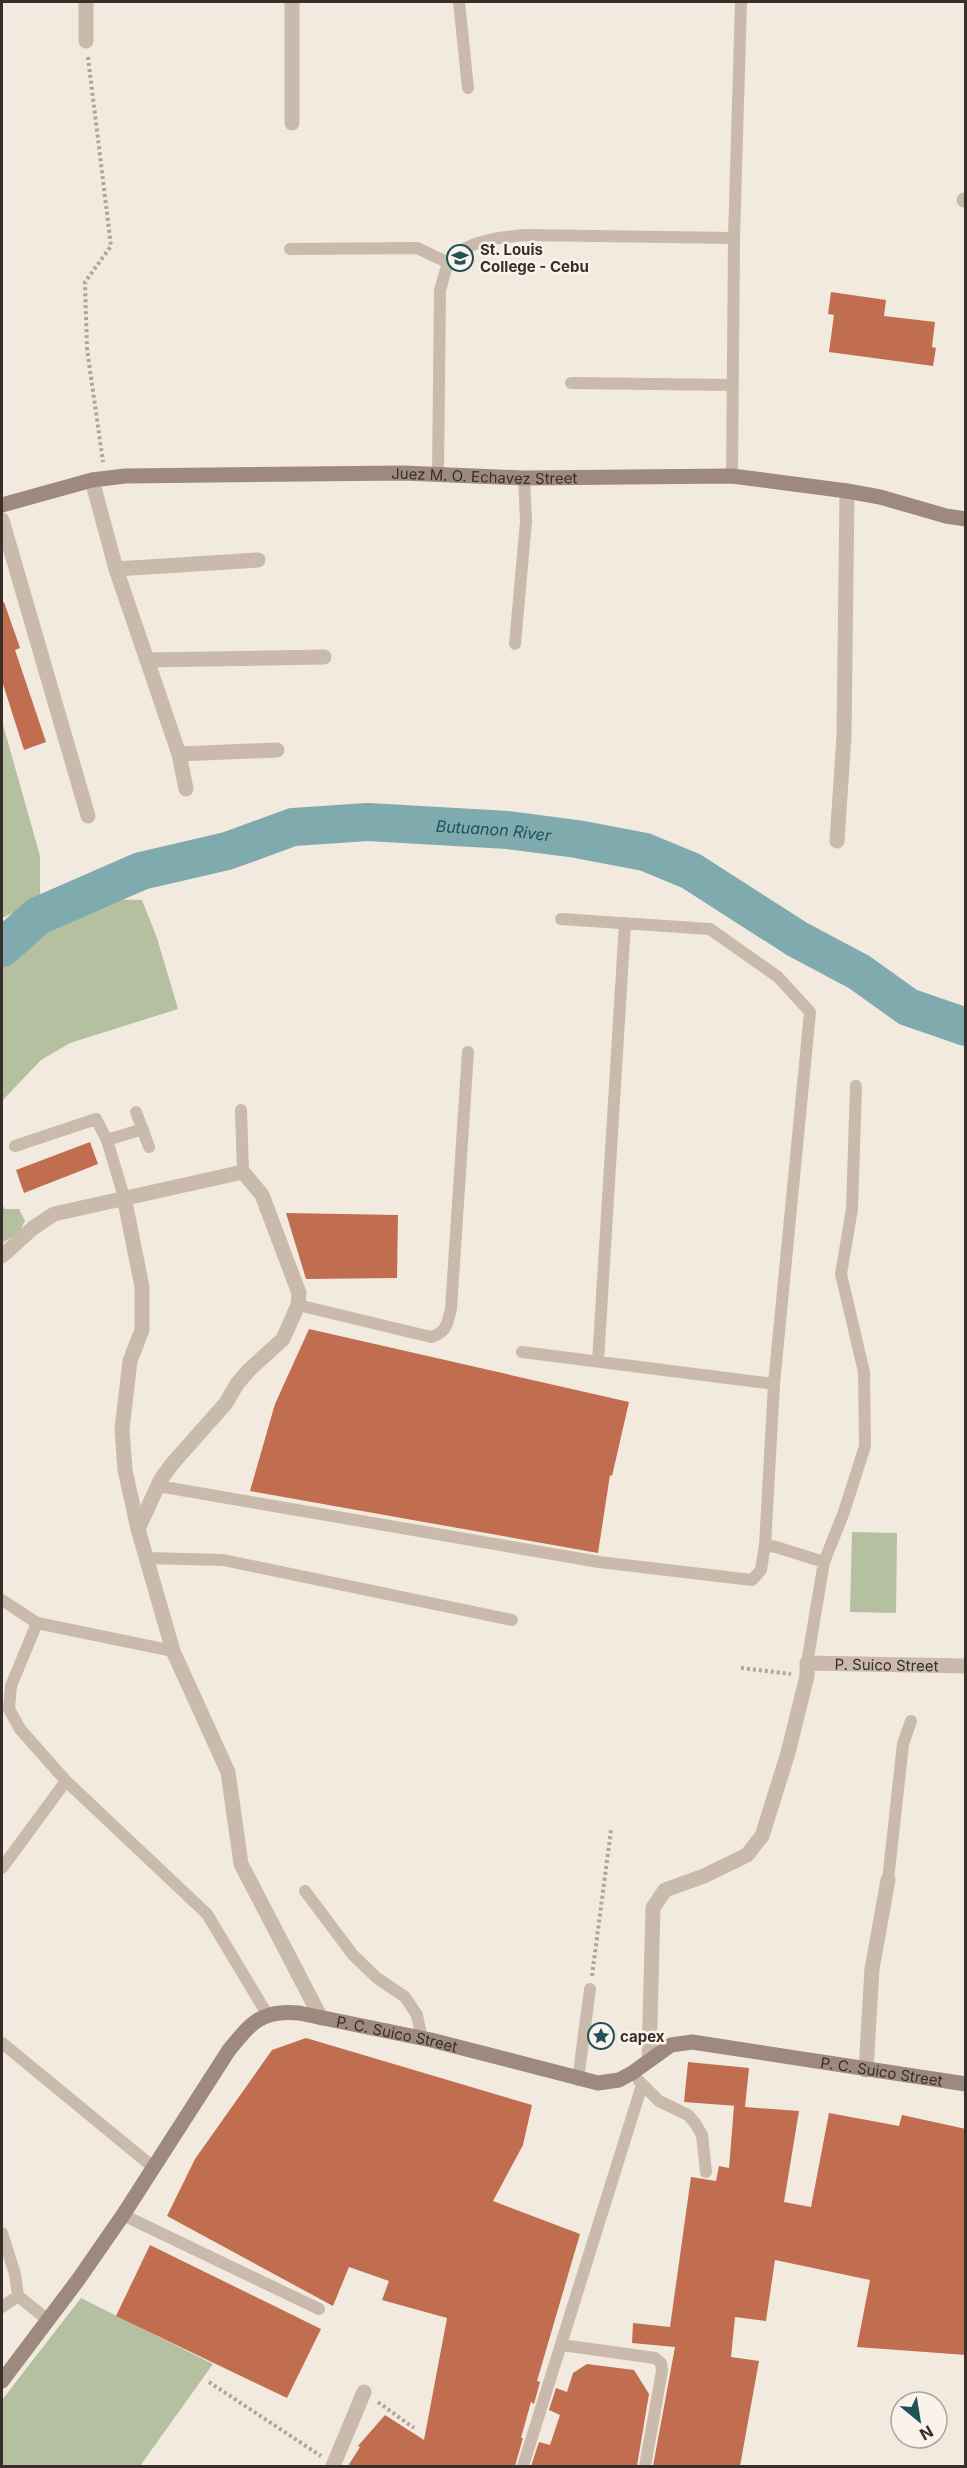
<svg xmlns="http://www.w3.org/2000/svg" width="967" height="2468" font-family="Inter,sans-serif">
<rect width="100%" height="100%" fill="#f2eadf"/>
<path fill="#b4c0a0" d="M2 721 40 856V900L2 918Z
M142 900 157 938 178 1009 70 1043 41 1060 2 1101V960C31 929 63 914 104 902 115 899 130 900 142 900Z
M2 1205 5 1209H19L25 1221 19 1233 2 1243Z
M852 1532 897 1533 896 1613 850 1612Z
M81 2298 213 2364 140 2466H2V2400Z"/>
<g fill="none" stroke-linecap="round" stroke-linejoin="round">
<path stroke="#7faaae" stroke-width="38" id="s1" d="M2 948 38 916 141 871 227 851 293 827 368 822 508 830 577 839 645 852 691 871 797 939 859 972 908 1007 966 1027"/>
</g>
<path fill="#c06e4f" d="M831 292 886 300 884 316 935 322 932 347 936 348 933 366 829 352 834 315 828 314Z
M4 602 20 648 15 650 46 742 24 750 2 681V603Z
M90 1142 98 1164 24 1193 16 1170Z
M286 1213 398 1215 397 1278 306 1279Z
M309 1329 629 1402 612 1476 610 1475 598 1553 250 1491 275 1404Z
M306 2038 532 2105 523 2145 493 2201 580 2234 537 2381 540 2382 534 2404 531 2402 521 2438H523L515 2466H348L360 2447 358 2446 385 2415 424 2440 447 2318 382 2300 389 2281 349 2267 333 2306 167 2216 195 2159 272 2050Z
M688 2062 749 2068 745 2107 799 2111 784 2202 811 2207 829 2113 899 2126 902 2115 966 2129V2355L857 2347 870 2280 775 2260 766 2321 735 2317 731 2357 759 2361 740 2466H653L675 2347 632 2343 633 2323 670 2327 691 2177 716 2181 719 2166 729 2168 734 2106H737L684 2102Z
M150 2245 321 2329 287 2398 116 2316Z
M587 2364 634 2370 649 2394 637 2466H531L539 2442 550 2445 560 2415 549 2410 556 2388 567 2392 573 2373Z"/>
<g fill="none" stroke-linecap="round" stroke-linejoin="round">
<path stroke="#b5a496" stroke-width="4" stroke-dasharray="3 3" stroke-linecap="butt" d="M88 57 111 246 85 282 87 349 103 462
M741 1668 791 1674
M592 1976 611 1830
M209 2382 321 2456
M378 2402 414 2428"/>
<path stroke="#cabaab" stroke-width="12" d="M459 2 468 88
M290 249 417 248 449 263
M571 383 733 385
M438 474 440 290C443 282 444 271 449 263 462 241 502 237 525 235L734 238
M732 476 734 238 741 2
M515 644 526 521 524 478
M241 1110 243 1172
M136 1112 149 1147
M107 1140 143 1129
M15 1146 96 1119 107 1140 124 1197
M298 1305 431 1337C447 1332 447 1324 451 1309L468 1052
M522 1352 774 1384
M598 1361 625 923
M158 1486 599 1562 752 1580 761 1570 765 1545 774 1384 810 1012 778 977 710 929 561 919
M765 1545 776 1547 824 1562
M147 1558 223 1560 512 1620
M2 1600 37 1623 173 1651
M37 1623 11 1686 9 1709 20 1729 66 1781 207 1914 267 2014
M807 1663 824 1562 844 1512 865 1446 864 1372 841 1274 852 1209 856 1086
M2 1868 66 1781
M888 1880 903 1744 911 1721
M305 1891 353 1955 377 1978 405 1997 417 2015 422 2039
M2 2043 153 2167
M578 2080 590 1989
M639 2081 659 2101 688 2115 695 2123 702 2135 706 2172
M123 2215 319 2309
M2 2233 15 2274 18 2296 48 2320
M2 2307 18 2296
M562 2345 655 2358 661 2363 662 2371 645 2466
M523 2466 642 2085"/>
<g stroke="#cabaab" stroke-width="15">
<path d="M292 2V123"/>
<path d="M86 41V2"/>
<path d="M964 200H966"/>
<path d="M92 480 116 569 179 754 186 789"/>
<path d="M2 520 88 816"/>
<path d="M116 569 258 560"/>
<path d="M148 660 324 657"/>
<path d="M179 754 277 750"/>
<path d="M837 841 844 736 847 491"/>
<path d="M124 1197 142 1287V1330L130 1361 122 1429 125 1470 138 1529 173 1651 228 1772 241 1864 321 2018"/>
<path d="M2 1256 33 1228 54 1214 243 1172 262 1195 299 1293 298 1305 283 1339 249 1370 237 1384 226 1403 172 1464 161 1479 138 1529"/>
<path id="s2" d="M649 2060 653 1908 665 1890 704 1876 747 1855 762 1836 788 1753 807 1676V1663L966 1666"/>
<path d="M866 2070 872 1969 888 1880"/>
<path d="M333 2466 364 2392"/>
</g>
<g stroke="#9d897d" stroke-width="15">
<path id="s3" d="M2 505 92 480 125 476 403 473 524 478 732 476 847 491 880 497 946 516 966 519"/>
<path id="s4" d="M2 2381 78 2280 123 2215 229 2050C251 2023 262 2009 299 2013L431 2040 598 2083 619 2080 632 2073 671 2045 692 2042 966 2084"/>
</g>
</g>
<defs>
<symbol id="university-ring" viewBox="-11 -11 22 22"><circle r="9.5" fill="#f9f3ec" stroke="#215258" stroke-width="1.5"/><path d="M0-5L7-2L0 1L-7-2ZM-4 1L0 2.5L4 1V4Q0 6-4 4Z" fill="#215258"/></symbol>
<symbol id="sight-ring" viewBox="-11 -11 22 22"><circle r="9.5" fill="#f9f3ec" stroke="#215258" stroke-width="1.5"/><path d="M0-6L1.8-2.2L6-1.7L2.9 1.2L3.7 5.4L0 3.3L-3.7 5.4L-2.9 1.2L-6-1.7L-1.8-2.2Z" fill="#215258"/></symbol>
</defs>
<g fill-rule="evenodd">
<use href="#university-ring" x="445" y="243" width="30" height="30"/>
<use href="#sight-ring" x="586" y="2021" width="30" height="30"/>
</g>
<g text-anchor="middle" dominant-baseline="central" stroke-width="5" stroke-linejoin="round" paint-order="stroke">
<g font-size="15" font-weight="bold" fill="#382f2a" stroke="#f9f3ec" text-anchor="start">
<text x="480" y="249">St. Louis<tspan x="480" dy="17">College - Cebu</tspan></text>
<text x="620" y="2036">capex</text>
</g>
<g font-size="15" fill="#382f2a" stroke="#f9f3ec">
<text stroke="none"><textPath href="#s3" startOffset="486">Juez M. O. Echavez Street</textPath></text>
<text stroke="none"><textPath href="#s2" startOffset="546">P. Suico Street</textPath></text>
<text stroke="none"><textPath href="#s4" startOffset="586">P. C. Suico Street</textPath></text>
<text stroke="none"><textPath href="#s4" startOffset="1090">P. C. Suico Street</textPath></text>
</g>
<g font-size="16" font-style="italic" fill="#215258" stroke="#f9f3ec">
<text stroke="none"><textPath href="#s1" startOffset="520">Butuanon River</textPath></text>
</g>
</g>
<rect width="967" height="2468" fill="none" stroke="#382f2a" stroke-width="6"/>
<g transform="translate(919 2420) rotate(150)"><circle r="28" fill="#f9f3ec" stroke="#aca59e" stroke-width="1.5"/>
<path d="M0-4.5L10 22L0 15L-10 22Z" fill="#215258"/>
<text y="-9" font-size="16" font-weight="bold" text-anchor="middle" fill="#382f2a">N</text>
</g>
</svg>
